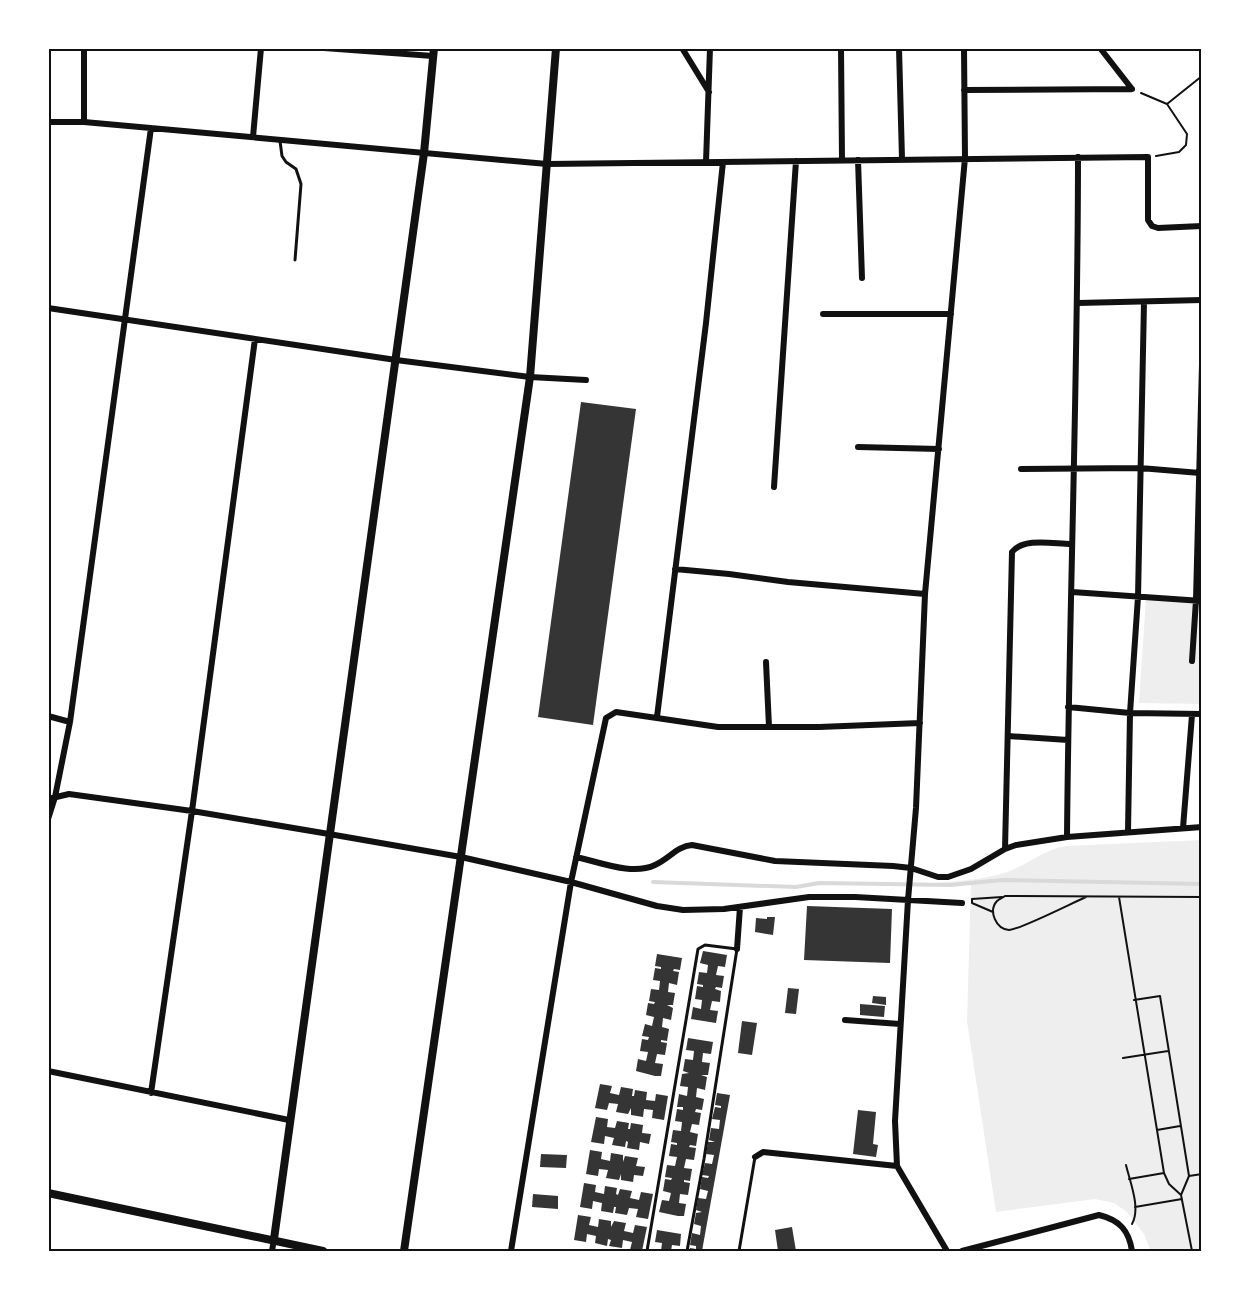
<svg xmlns="http://www.w3.org/2000/svg" width="1250" height="1299" font-family="'Fira Sans Condensed',sans-serif">
<rect width="100%" height="100%" fill="#fff"/>
<path fill="#eee" d="M1146 599 1202 604V704L1139 703Z
M1202 840V1251H1151L1144 1234 1127 1212 1114 1203 1095 1199 996 1212 967 1021 971 883 923 884C951 881 981 881 1007 872 1030 864 1040 851 1066 846Z"/>
<g fill="none" stroke-linecap="round" stroke-linejoin="round">
<path stroke="#d9d9d9" stroke-width="4" d="M653 882 796 887 819 883 951 885 1002 880 1202 884"/>
</g>
<path fill="#353535" d="M581 402 636 409 593 725 538 717Z
M807 906 892 909 890 963 804 960Z
M767 917H775L773 935 755 932 756 918 767 919Z
M703 951 727 955 725 967 718 966 716 975 724 976 722 988 716 987 715 989 721 991 720 1002 712 1001 710 1010 718 1011 716 1023 691 1019 693 1007 701 1009 702 1000 695 999 697 986 703 987V985L697 984 699 972 707 973 708 965 700 963Z
M657 954 682 958 680 970 674 969 673 971 679 972 677 985 669 983 668 992 675 993 673 1005H667L673 1008 671 1020 663 1018 662 1027 669 1029 667 1041 661 1040V1042L667 1043 665 1055 657 1054 655 1063 663 1064 661 1076H655L636 1071 638 1059 646 1061 648 1052 640 1051 642 1039 648 1040 649 1037 642 1036 645 1024 652 1026 654 1017 646 1015 648 1003 654 1004 655 1002 649 1001 651 989 659 990 660 981 653 980 655 968 661 969V967L655 966Z
M788 988 799 989 796 1014 785 1013Z
M873 996 886 997V1005L872 1003Z
M860 1004 885 1006 884 1017 860 1015Z
M742 1021 757 1023 752 1055 738 1053Z
M688 1038 713 1042 711 1054 703 1053 702 1062 710 1063 708 1075H701L707 1077 705 1090 697 1088 696 1097 704 1099 702 1110 696 1109 695 1112 701 1113 699 1125 692 1124 690 1132 698 1134 696 1146 690 1145 689 1147 696 1148 694 1160 686 1159 684 1168 692 1169 690 1181 684 1180V1182L690 1183 688 1195 680 1194 679 1203 686 1204 684 1216H678L659 1212 662 1200 669 1201 671 1193 663 1191 665 1179 671 1180 672 1178 665 1177 667 1165 675 1166 677 1157 669 1156 671 1144 677 1145V1143L671 1142 673 1130 681 1131 682 1122 675 1121 677 1109 683 1110V1107H677L679 1094 687 1096 688 1087 680 1086 682 1074 689 1073 683 1071 685 1059 693 1060 694 1051 686 1050Z
M600 1084 612 1086 610 1093 619 1095 621 1087 633 1089 632 1096H634L635 1090 647 1092 646 1100 655 1101 656 1094 668 1096 664 1120 652 1118 653 1110 644 1109 643 1117 631 1115V1108L628 1114 616 1112 618 1104 609 1103 607 1110 595 1108Z
M717 1093 730 1095 702 1251H689L690 1248 696 1249V1246L690 1245 692 1233 700 1235 701 1226 694 1224 696 1213 702 1212 696 1210 698 1198 706 1199 708 1191 700 1189 702 1177 708 1178 709 1176 702 1175 705 1163 712 1164 714 1155 706 1154 708 1142H715L709 1140 711 1128 719 1129 720 1120 712 1119 715 1107 721 1108V1106L715 1105Z
M858 1110 876 1112 873 1144 878 1145 876 1157 853 1154Z
M596 1117 608 1119 607 1127 615 1128 617 1121 629 1123 628 1129H630L631 1123 643 1125 642 1133 651 1134 649 1144 640 1142 639 1150 627 1148 628 1142 626 1141 625 1147 612 1145 614 1138 605 1136 604 1144 591 1142Z
M590 1150 602 1152 601 1159 610 1161 611 1153 623 1155V1162L625 1156 638 1158 636 1166 645 1167 643 1176 634 1175 633 1182 621 1180V1174L619 1180 606 1178 608 1170 599 1169 598 1176 586 1174Z
M541 1154 567 1155 566 1168 540 1167Z
M584 1183 596 1185 595 1192 604 1194 605 1186 617 1188 616 1194 618 1195 620 1189 632 1191 630 1198 639 1200 641 1192 653 1194 648 1219 636 1217 638 1209 629 1208 627 1215 615 1213 616 1207H614L613 1213 601 1211 602 1203 593 1201 592 1209 580 1207Z
M533 1194 558 1196V1209L532 1207Z
M578 1215 591 1217 589 1225 598 1227 599 1219 611 1221V1227L614 1221 626 1223 624 1231 633 1233 635 1225 647 1227 642 1251 630 1250 632 1242 623 1240 622 1248 609 1246 611 1240 608 1239 607 1246 595 1243 596 1236 587 1234 586 1242 574 1240Z
M792 1227 796 1251H778L775 1230Z
M657 1230 681 1234 680 1246 672 1245 671 1251H661L662 1243 655 1242Z"/>
<g fill="none" stroke-linecap="round" stroke-linejoin="round">
<path stroke="#111" stroke-width="2" d="M1141 93 1167 104 1187 134 1186 145 1179 152 1156 156
M1167 104 1202 76
M1086 897C1072 903 1019 930 1009 930 996 929 988 911 997 901 999 899 1002 898 1005 896L1202 897
M1119 897 1164 1173 1169 1184 1181 1195 1189 1176 1160 996 1134 1000
M993 912 972 903V899L1002 897
M1123 1058 1168 1051
M1157 1130 1180 1126
M1126 1165C1130 1182 1141 1208 1132 1224
M1189 1176 1202 1174
M1129 1179 1164 1173
M1181 1195 1192 1251
M1135 1207 1182 1199"/>
<path stroke="#111" stroke-width="3" d="M280 141 282 156 286 162 296 169 301 184 295 260
M647 1251 698 949 705 945 737 949 704 1159 687 1251
M739 1251 755 1157"/>
<path stroke="#111" stroke-width="6" d="M84 48V122
M324 48 433 56
M682 48 709 92
M841 48 842 160
M899 48 902 159
M1100 48 1132 89
M964 90 1132 89
M48 122H84L547 164 1148 157V220L1152 226 1158 228 1202 226
M253 137 261 48
M858 160 862 278
M706 162 710 48
M1078 303 1202 300
M48 308 396 360 530 377 586 380
M823 314H951
M858 447 939 449
M1021 469 1140 468 1200 473
M774 487 796 161
M675 569 729 574 788 582 925 594
M1072 592 1202 601
M1192 661 1196 600 1202 364
M766 662 769 727
M1068 707 1130 713 1202 714
M48 716 70 722
M657 717 706 323 723 162
M1008 736 1068 740
M48 799 69 794 192 811 329 834 461 857 571 882 657 906 683 910 724 909 809 897H855L962 903
M48 819 55 797 70 722 151 128
M1183 828 1192 715
M1128 832 1130 713 1138 597 1144 302
M1067 837C1069 610 1078 384 1078 157
M1005 849 1012 552C1024 537 1054 544 1071 544
M576 857C600 862 632 876 655 865 669 859 677 846 692 845L775 861 893 866 911 868 938 877H948L971 869 1005 849 1016 845 1067 837 1202 827
M737 949 740 907
M845 1020 900 1024
M48 1071 289 1120
M151 1093 192 811 255 339
M755 1157 763 1152 897 1166
M272 1251 274 1239
M511 1251 571 882 606 718 616 712 718 727H819L920 723
M947 1251 897 1166 895 1121 908 900 916 808 925 594 965 158 964 48
M962 1251 1099 1215C1120 1220 1129 1231 1132 1251"/>
<path stroke="#111" stroke-width="8" d="M274 1239 424 153 434 48
M404 1251 530 377 556 48"/>
<path stroke="#111" stroke-width="8" d="M48 1193 323 1251"/>
</g>
<rect width="1250" height="1299" fill="none" stroke="#ffffff" stroke-width="99"/>
<rect x="50" y="50" width="1150" height="1200" fill="none" stroke="#111" stroke-width="2"/>
</svg>
